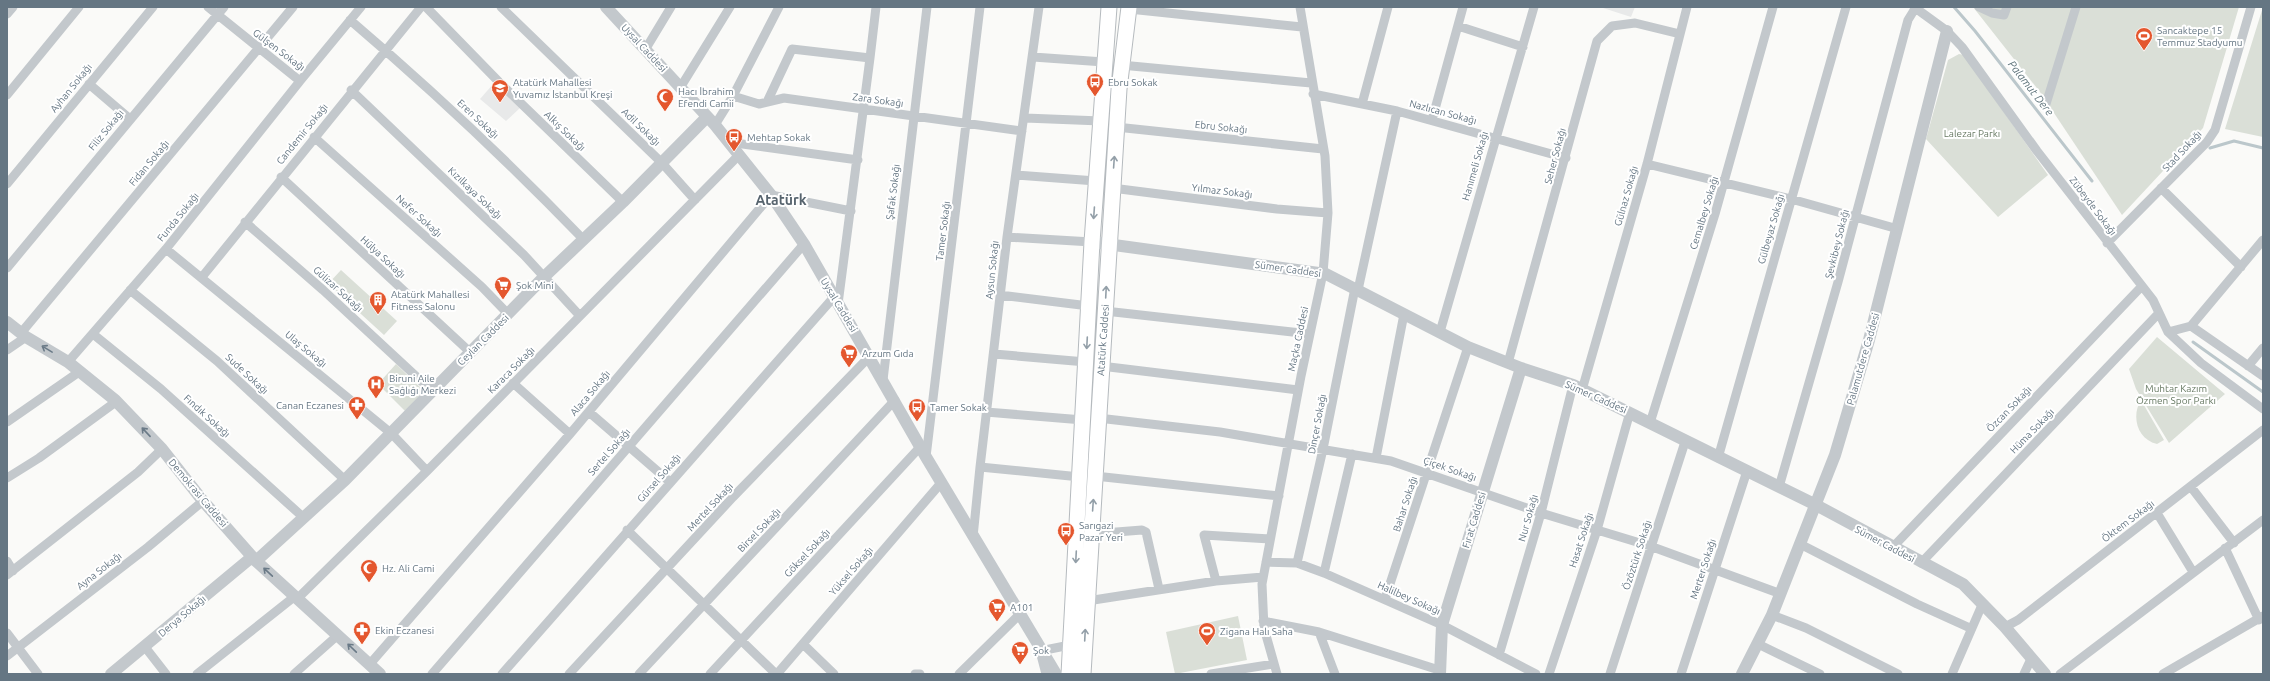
<svg xmlns="http://www.w3.org/2000/svg" width="2270" height="681" font-family="Ubuntu,sans-serif">
<rect width="100%" height="100%" fill="#fafaf8"/>
<path fill="#e8e9e9" d="M1600 7H1635L1631 17Z
M494 83 521 107 506 121 480 99Z"/>
<path fill="#dadfd7" d="M1973 7H2239L2203 128 2122 215 2040 92Z
M2263 7V137L2225 129Z
M1959 54 1964 55 2048 175 1998 217 1926 139 1948 60Z
M341 270 397 321 384 335 328 284Z
M2157 337 2225 394 2169 443 2136 389 2129 369Z
M396 364 424 391 405 411 378 384Z
M2141 400 2164 440 2157 444C2137 439 2131 416 2141 400Z
M1238 616 1247 660 1175 674 1166 632Z"/>
<g fill="none" stroke-linecap="round" stroke-linejoin="round">
<path stroke="#bbc7cb" stroke-width="3" d="M1954 7 1975 31 2092 181
M2210 148 2234 141 2263 148
M2193 342 2263 392"/>
<defs>
<path id="primary" d="M1069 674 1092 242 1109 7
M1083 674 1119 89 1129 7"/>
</defs>
<use href="#primary" stroke="#b5babe" stroke-width="17"/>
<path stroke="#c3c8cc" stroke-width="9" d="M208 7 300 81 361 7
M426 7 499 82 623 202
M501 7 662 163 695 200
M1914 7 1947 31 1962 47 2037 151 2153 300 2168 332 2201 363 2263 409
M1979 7 1992 13 2004 15 2007 7
M1129 9 1302 27
M7 14 13 7
M350 20C432 90 510 163 584 240
M1458 26 1523 47
M645 50 671 7
M1033 57 1104 62
M1121 65 1311 83
M89 84 130 119
M680 88 730 7
M351 90 524 255 580 316
M1313 94 1397 111 1566 158
M7 95 79 7
M733 96 759 104 784 98 1022 131
M767 102 792 49 870 58 876 7
M1362 104 1388 7
M2046 104 2076 7
M1025 118 1101 121
M1432 120 1463 7
M715 125 733 96 779 7
M1116 127 1323 149
M314 137 482 287 508 314
M728 142 858 160
M1647 164 1791 199 1898 229
M1016 175 1096 181
M281 177 470 352
M7 184 153 7
M1112 188 1277 209 1328 213
M2161 188 2241 267
M245 222 323 290 432 391
M1007 237 1092 242
M2107 243 2207 142 2215 130 2251 7
M166 249 392 434 427 471
M7 268 224 7
M202 277 421 7
M130 290 217 361 345 480
M1358 290 1397 111
M1000 295 1089 306
M838 304 870 58
M1105 311 1310 334
M2191 326 2263 240
M2191 326 2263 376
M1440 332 1534 7
M2168 332 2191 326
M21 333 293 7
M93 334 161 389 304 518
M7 350 26 337
M994 354 1086 362
M68 362 166 249 300 81
M1508 363 1597 41 1612 26 1635 23 1680 34
M1101 366 1298 390
M2248 366 2263 348
M883 380 927 7
M513 383 570 434
M1582 390 1647 164 1687 7
M589 412 670 482
M986 412 1083 420
M1098 418 1220 432 1391 461 1541 513 1650 546 1781 594
M7 422 79 372
M1650 423 1715 214 1773 7
M926 457 980 7
M1376 458 1404 314
M1718 458 1846 7
M980 467 1080 477
M1095 476 1279 496
M7 478 39 458 117 401
M1779 487 1838 282 1908 20 1916 7
M2191 487 2234 543
M2157 513 2193 572
M627 530 776 674
M1091 534 1142 530 1146 532 1159 589
M973 537 980 467 1007 237 1039 7
M1800 544 1917 604 1970 628
M1892 548 2142 286
M2225 548 2259 620
M7 561 13 571
M1266 562 1297 563 1324 573 1442 625 1536 674
M1297 563 1323 449 1355 288
M1921 563 2158 314
M1324 573 1352 454
M7 575 138 472 162 449
M1216 581 1204 535 1270 539
M297 599 427 471 739 155
M1385 599 1468 347
M1087 601 1216 581 1263 577
M1772 615 1806 628 1898 674
M1263 621 1319 632 1439 670
M2005 627 2018 620 2263 430
M1319 632 1335 674
M7 633 38 674
M803 644 834 674
M1758 644 1820 674
M145 647 166 674
M1499 655 1541 513 1573 385
M7 656 148 547 203 501
M369 665 570 434 771 195 851 211
M197 674 294 597
M294 674 338 635
M432 674 804 244
M502 674 834 297
M569 674 733 497 870 356
M639 674 895 400
M710 674 921 446
M777 674 941 483
M915 674H920
M959 674 1019 615
M1046 674 1040 651 1065 646 1071 639
M1211 674 1274 664
M1277 674 1264 628 1262 584 1301 376 1323 273 1328 213 1325 156 1300 7
M1549 674 1597 530 1630 412
M1610 674 1685 442
M1681 674 1747 471
M1952 674 1982 605
M2024 674 2031 659
M2060 674 2263 520
M2163 674 2263 616"/>
<path stroke="#c3c8cc" stroke-width="12" d="M606 7 715 125 771 195 804 244 926 457 1056 674
M1092 242 1326 274 1468 347 1521 368 1573 385 1816 505 1963 584 2005 627 2045 674
M7 322 26 337 68 362 115 400 162 449 203 501 256 561 380 674
M256 561 345 480 545 276 623 202 707 117
M111 674 252 557
M1440 674 1442 625 1521 368
M1742 674 1772 615 1835 455 1869 340 1947 31"/>
<use href="#primary" stroke="#fff" stroke-width="15"/>
</g>
<defs><path id="oneway-shaft" d="M-6 0H5M1.5-3L5.5 0L1.5 3" fill="none" stroke-width="1.6" stroke-linecap="round" stroke-linejoin="round"/></defs>
<g stroke="#939fa8">
<use href="#oneway-shaft" transform="translate(1114 162) rotate(-86)"/>
<use href="#oneway-shaft" transform="translate(1094 213) rotate(94)"/>
<use href="#oneway-shaft" transform="translate(1106 292) rotate(-87)"/>
<use href="#oneway-shaft" transform="translate(1087 343) rotate(93)"/>
<use href="#oneway-shaft" transform="translate(1093 505) rotate(-86)"/>
<use href="#oneway-shaft" transform="translate(1076 557) rotate(93)"/>
<use href="#oneway-shaft" transform="translate(1085 635) rotate(-87)"/>
</g>
<g stroke="#6a7a87">
<use href="#oneway-shaft" transform="translate(47 349) rotate(-149)"/>
<use href="#oneway-shaft" transform="translate(146 432) rotate(-133)"/>
<use href="#oneway-shaft" transform="translate(268 572) rotate(-137)"/>
<use href="#oneway-shaft" transform="translate(352 648) rotate(-136)"/>
</g>
<defs>
<symbol id="stadium-pin" viewBox="-11 -11 22 30"><path d="M0 17L-7.5 6A9.5 9.5 0 1 1 7.5 6Z" fill="#e4572e" stroke="#fff"/><path d="M0-5a6.5 5 0 1 0 0 10a6.5 5 0 1 0 0-10ZM-3.5-1.8h7v3.6h-7Z" fill="#fff"/></symbol>
<symbol id="bus-pin" viewBox="-11 -11 22 30"><path d="M0 17L-7.5 6A9.5 9.5 0 1 1 7.5 6Z" fill="#e4572e" stroke="#fff"/><path d="M-5-6H5V4H4V6H2V4H-2V6H-4V4H-5ZM-3.5-4V0h7V-4ZM-3.5 1.2v1.5H-2V1.2ZM2 1.2v1.5H3.5V1.2Z" fill="#fff"/></symbol>
<symbol id="school-pin" viewBox="-11 -11 22 30"><path d="M0 17L-7.5 6A9.5 9.5 0 1 1 7.5 6Z" fill="#e4572e" stroke="#fff"/><path d="M0-5L7-2L0 1L-7-2ZM-4 1L0 2.5L4 1V4Q0 6-4 4Z" fill="#fff"/></symbol>
<symbol id="mosque-pin" viewBox="-11 -11 22 30"><path d="M0 17L-7.5 6A9.5 9.5 0 1 1 7.5 6Z" fill="#e4572e" stroke="#fff"/><path d="M3.5-4.9A6 6 0 1 0 3.5 4.9A5 5 0 1 1 3.5-4.9Z" fill="#fff"/></symbol>
<symbol id="supermarket-pin" viewBox="-11 -11 22 30"><path d="M0 17L-7.5 6A9.5 9.5 0 1 1 7.5 6Z" fill="#e4572e" stroke="#fff"/><path d="M-6-5.5h2.5l.6 2H6L4.5 2H-2.5L-4.4-4H-6ZM-1.5 3.2a1.3 1.3 0 1 0 .1 0ZM3 3.2a1.3 1.3 0 1 0 .1 0Z" fill="#fff"/></symbol>
<symbol id="building-pin" viewBox="-11 -11 22 30"><path d="M0 17L-7.5 6A9.5 9.5 0 1 1 7.5 6Z" fill="#e4572e" stroke="#fff"/><path d="M-4-6H4V6H1V3H-1V6H-4ZM-2.5-4.3h1.7v1.8h-1.7ZM.8-4.3h1.7v1.8H.8ZM-2.5-1h1.7V.8h-1.7ZM.8-1h1.7V.8H.8Z" fill="#fff"/></symbol>
<symbol id="hospital-pin" viewBox="-11 -11 22 30"><path d="M0 17L-7.5 6A9.5 9.5 0 1 1 7.5 6Z" fill="#e4572e" stroke="#fff"/><path d="M-5-5h3v3.5h4V-5h3V5h-3V1.5h-4V5h-3Z" fill="#fff"/></symbol>
<symbol id="pharmacy-pin" viewBox="-11 -11 22 30"><path d="M0 17L-7.5 6A9.5 9.5 0 1 1 7.5 6Z" fill="#e4572e" stroke="#fff"/><path d="M-2-6h4v4h4v4h-4v4h-4v-4h-4v-4h4Z" fill="#fff"/></symbol>
</defs>
<g fill-rule="evenodd">
<use href="#stadium-pin" x="2134" y="26" width="20" height="27"/>
<use href="#bus-pin" x="1085" y="72" width="20" height="27"/>
<use href="#school-pin" x="490" y="78" width="20" height="27"/>
<use href="#mosque-pin" x="655" y="87" width="20" height="27"/>
<use href="#bus-pin" x="724" y="127" width="20" height="27"/>
<use href="#supermarket-pin" x="493" y="275" width="20" height="27"/>
<use href="#building-pin" x="368" y="290" width="20" height="27"/>
<use href="#supermarket-pin" x="839" y="343" width="20" height="27"/>
<use href="#hospital-pin" x="366" y="374" width="20" height="27"/>
<use href="#pharmacy-pin" x="347" y="395" width="20" height="27"/>
<use href="#bus-pin" x="907" y="397" width="20" height="27"/>
<use href="#bus-pin" x="1056" y="521" width="20" height="27"/>
<use href="#mosque-pin" x="359" y="558" width="20" height="27"/>
<use href="#supermarket-pin" x="987" y="597" width="20" height="27"/>
<use href="#pharmacy-pin" x="352" y="620" width="20" height="27"/>
<use href="#stadium-pin" x="1197" y="621" width="20" height="27"/>
<use href="#supermarket-pin" x="1010" y="640" width="20" height="27"/>
</g>
<g text-anchor="middle" dominant-baseline="central" stroke-width="4" stroke-linejoin="round" paint-order="stroke">
<g font-size="10" fill="#657683" stroke="#fff" text-anchor="start">
<text x="2157" y="30">Sancaktepe 15<tspan x="2157" dy="12">Temmuz Stadyumu</tspan></text>
<text x="513" y="82">Atatürk Mahallesi<tspan x="513" dy="12">Yuvamız İstanbul Kreşi</tspan></text>
<text x="1108" y="82">Ebru Sokak</text>
<text x="678" y="91">Hacı İbrahim<tspan x="678" dy="12">Efendi Camii</tspan></text>
<text x="747" y="137">Mehtap Sokak</text>
<text x="516" y="285">Şok Mini</text>
<text x="391" y="294">Atatürk Mahallesi<tspan x="391" dy="12">Fitness Salonu</tspan></text>
<text x="862" y="353">Arzum Gıda</text>
<text x="389" y="378">Biruni Aile<tspan x="389" dy="12">Sağlığı Merkezi</tspan></text>
<text x="344" y="405" text-anchor="end">Canan Eczanesi</text>
<text x="930" y="407">Tamer Sokak</text>
<text x="1079" y="525">Sarıgazi<tspan x="1079" dy="12">Pazar Yeri</tspan></text>
<text x="382" y="568">Hz. Ali Cami</text>
<text x="1010" y="607">A101</text>
<text x="375" y="630">Ekin Eczanesi</text>
<text x="1220" y="631">Zigana Halı Saha</text>
<text x="1033" y="650">Şok</text>
</g>
<g font-size="10" fill="#657683" stroke="#fff">
<text transform="translate(644 48) rotate(47)">Uysal Caddesi</text>
<text transform="translate(279 50) rotate(37)">Gülşen Sokağı</text>
<text transform="translate(71 88) rotate(-51)">Ayhan Sokağı</text>
<text transform="translate(878 100) rotate(8)">Zara Sokağı</text>
<text transform="translate(1443 112) rotate(15)">Nazlıcan Sokağı</text>
<text transform="translate(478 119) rotate(43)">Eren Sokağı</text>
<text transform="translate(641 127) rotate(44)">Adil Sokağı</text>
<text transform="translate(1221 127) rotate(6)">Ebru Sokağı</text>
<text transform="translate(106 130) rotate(-51)">Filiz Sokağı</text>
<text transform="translate(565 131) rotate(44)">Alkış Sokağı</text>
<text transform="translate(302 134) rotate(-51)">Candemir Sokağı</text>
<text transform="translate(2182 151) rotate(-47)">Stad Sokağı</text>
<text transform="translate(1555 156) rotate(-75)">Seher Sokağı</text>
<text transform="translate(149 163) rotate(-50)">Fidan Sokağı</text>
<text transform="translate(1475 166) rotate(-74)">Hanımeli Sokağı</text>
<text transform="translate(1222 191) rotate(7)">Yılmaz Sokağı</text>
<text transform="translate(893 192) rotate(-83)">Şafak Sokağı</text>
<text transform="translate(475 193) rotate(44)">Kızılkaya Sokağı</text>
<text transform="translate(1626 196) rotate(-74)">Gülnaz Sokağı</text>
<text transform="translate(2093 206) rotate(53)">Zübeyde Sokağı</text>
<text transform="translate(1704 213) rotate(-73)">Cemalbey Sokağı</text>
<text transform="translate(419 216) rotate(42)">Nefer Sokağı</text>
<text transform="translate(178 217) rotate(-51)">Funda Sokağı</text>
<text transform="translate(1771 229) rotate(-74)">Gülbeyaz Sokağı</text>
<text transform="translate(943 231) rotate(-83)">Tamer Sokağı</text>
<text transform="translate(1837 244) rotate(-76)">Şevkibey Sokağı</text>
<text transform="translate(383 257) rotate(43)">Hülya Sokağı</text>
<text transform="translate(1288 269) rotate(8)">Sümer Caddesi</text>
<text transform="translate(992 270) rotate(-84)">Aysun Sokağı</text>
<text transform="translate(338 289) rotate(42)">Gülizar Sokağı</text>
<text transform="translate(839 305) rotate(59)">Uysal Caddesi</text>
<text transform="translate(1298 339) rotate(-78)">Maçka Caddesi</text>
<text transform="translate(483 340) rotate(-45)">Ceylan Caddesi</text>
<text transform="translate(1103 340) rotate(-86)">Atatürk Caddesi</text>
<text transform="translate(306 349) rotate(40)">Ulaş Sokağı</text>
<text transform="translate(1863 359) rotate(-74)">Palamutdere Caddesi</text>
<text transform="translate(511 370) rotate(-45)">Karaca Sokağı</text>
<text transform="translate(247 374) rotate(43)">Sude Sokağı</text>
<text transform="translate(590 393) rotate(-50)">Alaca Sokağı</text>
<text transform="translate(1596 397) rotate(24)">Sümer Caddesi</text>
<text transform="translate(2009 409) rotate(-46)">Özcan Sokağı</text>
<text transform="translate(207 416) rotate(42)">Fındık Sokağı</text>
<text transform="translate(1317 424) rotate(-79)">Dinçer Sokağı</text>
<text transform="translate(2032 431) rotate(-46)">Hüma Sokağı</text>
<text transform="translate(609 452) rotate(-49)">Sertel Sokağı</text>
<text transform="translate(1450 469) rotate(19)">Çiçek Sokağı</text>
<text transform="translate(659 478) rotate(-49)">Gürsel Sokağı</text>
<text transform="translate(198 493) rotate(50)">Demokrasi Caddesi</text>
<text transform="translate(1405 504) rotate(-72)">Bahar Sokağı</text>
<text transform="translate(710 507) rotate(-47)">Mertel Sokağı</text>
<text transform="translate(1528 518) rotate(-74)">Nur Sokağı</text>
<text transform="translate(1474 520) rotate(-73)">Fırat Caddesi</text>
<text transform="translate(2128 521) rotate(-37)">Öktem Sokağı</text>
<text transform="translate(759 530) rotate(-46)">Birsel Sokağı</text>
<text transform="translate(1581 540) rotate(-72)">Hasat Sokağı</text>
<text transform="translate(1885 544) rotate(28)">Sümer Caddesi</text>
<text transform="translate(807 553) rotate(-47)">Göksel Sokağı</text>
<text transform="translate(1637 555) rotate(-72)">Özöztürk Sokağı</text>
<text transform="translate(1703 569) rotate(-72)">Merter Sokağı</text>
<text transform="translate(99 571) rotate(-38)">Ayna Sokağı</text>
<text transform="translate(851 571) rotate(-49)">Yüksel Sokağı</text>
<text transform="translate(1409 598) rotate(24)">Halilbey Sokağı</text>
<text transform="translate(182 616) rotate(-40)">Derya Sokağı</text>
</g>
<g font-size="10" fill="#687a64" stroke="#fff">
<text x="1972" y="133">Lalezar Parkı</text>
<text x="2176" y="388">Muhtar Kazım<tspan x="2176" dy="12">Özmen Spor Parkı</tspan></text>
</g>
<g font-size="11" font-style="italic" fill="#60757c" stroke="#fff">
<text transform="translate(2031 88) rotate(52)">Palamut Dere</text>
</g>
<g font-size="14" font-weight="bold" fill="#57646e" stroke="#fff">
<text x="781" y="200">Atatürk</text>
</g>
</g>
<rect width="2270" height="681" fill="none" stroke="#657683" stroke-width="16"/>
</svg>
